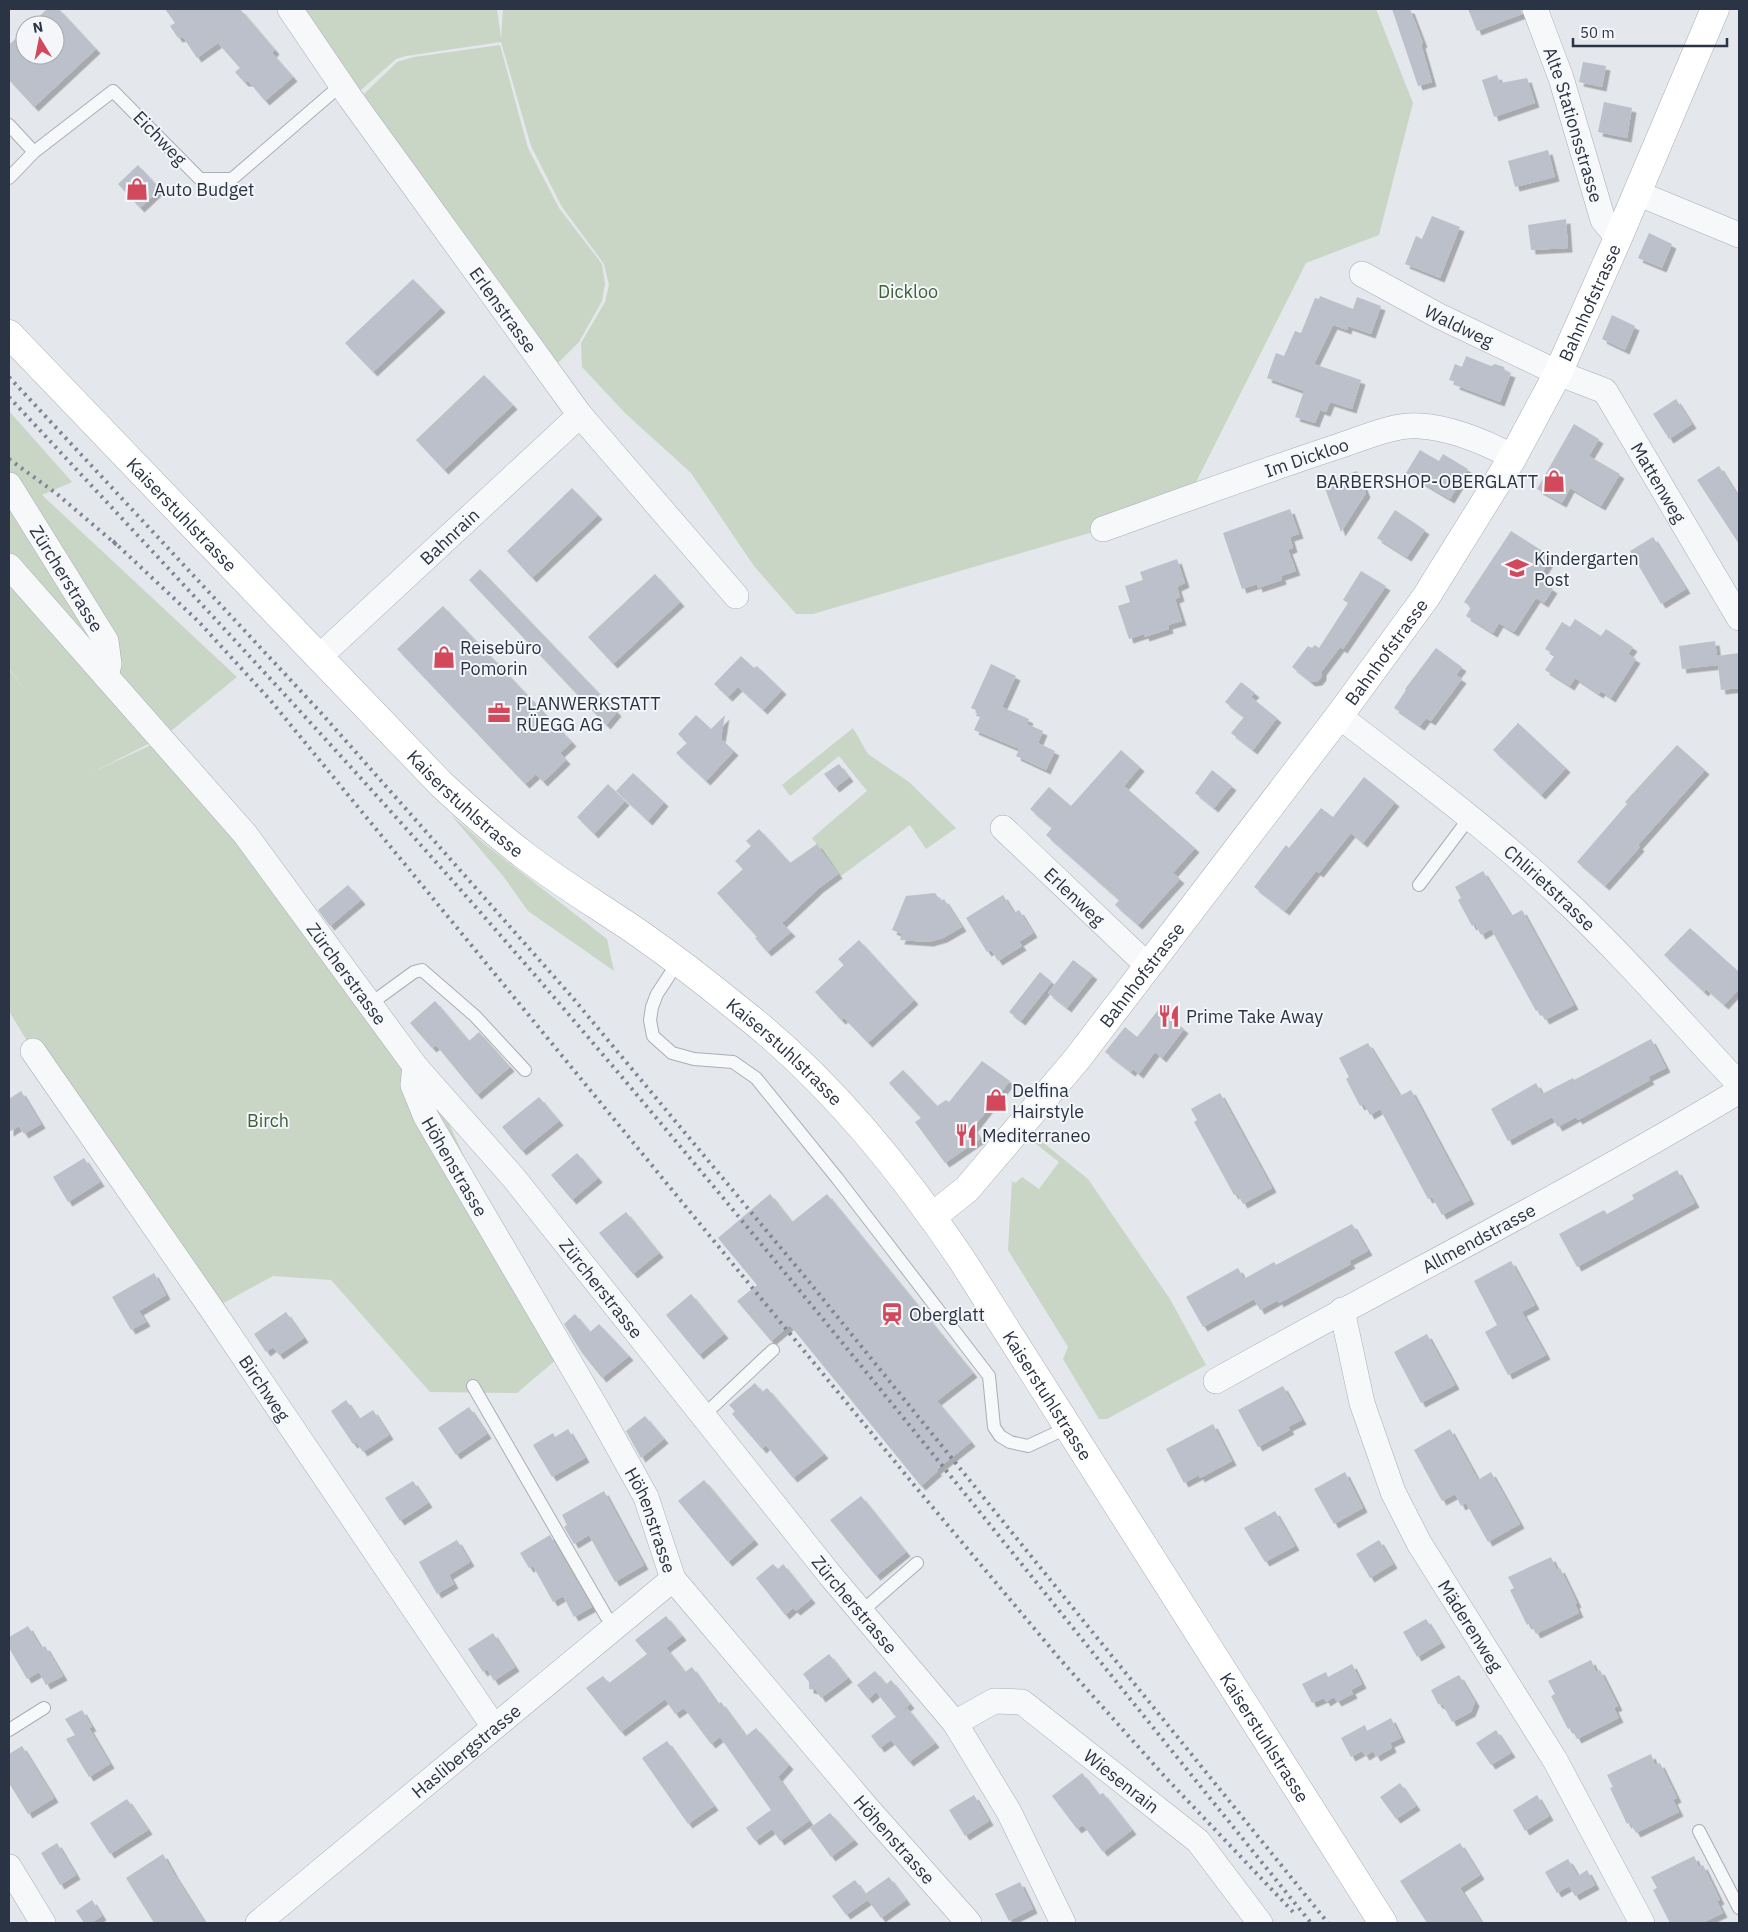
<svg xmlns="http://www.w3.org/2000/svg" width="1748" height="1932" font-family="'IBM Plex Sans',sans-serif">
<defs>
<filter id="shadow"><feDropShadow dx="4.5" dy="4.5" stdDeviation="0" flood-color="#0004"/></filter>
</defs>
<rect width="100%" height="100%" fill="#e4e7ec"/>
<path fill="#c9d6c5" d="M290 9H497L501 38 503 9H1376L1413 103 1379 235 1306 263 1192 490 1103 529 813 614H796L754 566 691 473 625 413 582 367 581 343 605 302 609 285 604 264 562 207 531 146 501 42 406 56 396 59 351 99Z
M500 45 528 148 559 208 602 264 605 284 602 301 579 342 557 364 446 212 364 94 397 62 414 57Z
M9 411 72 482 42 495 237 677 166 735 93 772 166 738 424 1069 557 1359 517 1393 430 1392 331 1280 273 1276 218 1306 33 1051 9 1011V670L27 692 9 669Z
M853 728 868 754 909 782 956 828 926 849 910 825 841 876 812 838 867 791 839 756 790 796 782 785Z
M451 815 486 845 607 939 614 971 528 911 503 876Z
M1035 1136 1088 1179 1170 1299 1206 1365 1107 1419H1099L1063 1359 1068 1347 1008 1250 1012 1181 1015 1183 1022 1177 1039 1189 1059 1162 1031 1140Z"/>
<path fill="#bbc0ca" filter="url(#shadow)" d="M47 9H59L96 49 34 107 9 80V45L25 30V55H55V25H30Z
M165 9H240L275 50 272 53 293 77 265 101 249 82H244L235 72 240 68 218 43 197 58 183 37 178 38 170 26 175 23Z
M1392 9H1410L1423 43 1421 44 1432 82 1418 86Z
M1468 9H1521L1522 14 1477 31Z
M1583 62 1606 66 1602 87 1579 82Z
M1497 75 1500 83 1527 78 1535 103 1494 117 1482 80Z
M1604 102 1632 108 1627 138 1598 132Z
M1548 150 1555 177 1515 187 1508 161Z
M138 165 160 189 140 208 118 184Z
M1432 216 1460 227 1440 278 1405 264 1416 236 1422 239Z
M1566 219 1568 248 1531 250 1528 225Z
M1649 233 1672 244 1662 268 1638 258Z
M413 279 441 308 373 372 345 343Z
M1320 296 1353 309 1357 297 1381 306 1371 334 1348 326 1347 330 1333 325 1314 364 1361 380 1352 409 1330 402 1326 412 1320 410 1315 423 1295 417 1304 391 1267 378 1276 353 1284 356 1295 331 1301 333 1315 298 1319 299Z
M1612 315 1635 326 1625 350 1602 339Z
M1466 356 1491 366 1495 364 1504 367 1505 371 1511 373 1500 402 1455 385 1456 382 1449 380 1455 364 1462 367Z
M484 375 513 405 444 470 416 440Z
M1676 399 1692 424 1669 439 1653 414Z
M1574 424 1599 439 1589 456 1620 474 1601 506 1570 488 1562 503 1537 489Z
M1420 450 1439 461 1443 454 1468 469 1450 499 1406 473Z
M1719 466 1739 498V544L1697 480Z
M1357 471 1366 493 1341 532 1323 483Z
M572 488 598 515 532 578 507 551Z
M1290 509 1299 534 1290 537 1293 548 1288 550 1296 571 1281 576 1282 580 1258 588 1257 584 1242 589 1223 533Z
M1395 510 1425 530 1407 557 1377 538Z
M1511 531 1552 557 1538 579 1553 589 1544 603 1536 598 1514 632 1499 623 1493 633 1466 616 1471 607 1464 602Z
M1653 537 1686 589 1661 604 1630 551Z
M1177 559 1185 583 1177 587 1180 597 1175 599 1182 621 1168 625 1169 629 1145 637 1144 634 1129 639 1118 606 1130 602 1125 586 1143 580 1140 572Z
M480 569 617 712 606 725 469 580Z
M1361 571 1386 586 1343 649 1340 647 1322 671V676L1318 681 1311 682 1292 667 1308 646 1312 648 1315 645 1319 648 1348 603 1343 600Z
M655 574 680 602 613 664 588 637Z
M443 606 572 742 560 753 566 760 543 782 536 774 525 784 397 649Z
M1575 619 1601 636 1606 629 1633 647 1628 654 1636 659 1611 698 1601 691 1599 694 1575 678 1570 686 1545 670 1555 655 1545 649 1562 622 1570 627Z
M1715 641 1717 656 1739 653V688L1721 690 1718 665 1682 669 1679 646Z
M1436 648 1462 667 1456 675 1462 679 1431 721 1426 718 1420 726 1394 708 1406 690 1405 689Z
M741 656 754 668 757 666 782 690 763 710 738 687 728 697 714 684Z
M991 664 1016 676 1002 707 1029 719 1027 724 1043 731 1038 743 1055 751 1046 770 1016 756 1019 749 974 730 980 717 976 716 978 711 971 708Z
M1241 682 1255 693 1251 697 1277 718 1253 750 1231 733 1244 717 1225 702Z
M696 715 711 729 725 715 721 739 734 751 706 781 676 753 687 743 678 734Z
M1518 723 1566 768 1541 795 1493 750Z
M1677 745 1705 770 1638 845 1640 847 1605 886 1577 862 1627 804 1625 802Z
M1121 750 1140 767 1124 786 1195 848 1173 873 1180 879 1138 925 1115 905 1119 900 1046 835 1052 828 1030 809 1049 787 1071 806Z
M839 764 849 777 835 788 824 774Z
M1212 770 1232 786 1214 808 1195 793Z
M633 773 664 802 648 821 616 791Z
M1364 777 1395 802 1363 843 1351 833 1319 873 1316 871 1285 911 1254 887 1286 845 1289 848 1321 808 1333 817Z
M608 784 625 801 594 834 577 817Z
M759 829 790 863 817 844 838 874 819 888 782 923 791 932 767 952 755 938 757 937 717 893 743 869 735 861 751 846 746 841Z
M1483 871 1511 916 1522 910 1574 1005 1545 1020 1539 1010 1536 1011 1491 929 1481 935 1475 924 1472 926 1458 900 1461 898 1455 887Z
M348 885 361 900 330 926 318 910Z
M935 893 941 901 944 899 962 927 943 938 929 942 900 940 902 934 892 930 906 896Z
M1003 895 1014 913 1019 910 1033 933 1019 942 1022 946 998 961 991 950 987 952 966 918Z
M1690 928 1739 972V989L1724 1005 1706 989 1704 992 1664 955Z
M859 940 914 1000 868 1043 844 1018 841 1020 815 992 844 965 838 959Z
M1073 960 1093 975 1067 1008 1048 993Z
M1040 972 1052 982 1021 1021 1009 1012Z
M435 1001 469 1041 479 1032 510 1067 477 1095 436 1045 432 1048 410 1023Z
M1159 1009 1184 1029 1162 1058 1155 1052 1139 1074 1133 1069 1131 1072 1105 1052 1125 1027 1137 1037Z
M1651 1039 1666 1068 1648 1077 1650 1080 1578 1120 1576 1117 1558 1127 1552 1117 1508 1141 1491 1109 1536 1083 1542 1094 1573 1078 1574 1080Z
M1368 1043 1400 1096 1411 1090 1470 1200 1442 1215 1432 1197 1428 1199 1380 1109 1370 1115 1364 1104 1360 1106 1346 1079 1349 1077 1339 1058Z
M982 1061 1010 1081 973 1128 980 1139 945 1163 915 1122 921 1118 889 1083 903 1070 937 1106 946 1100 949 1102Z
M21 1091 41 1124 24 1134 19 1126 9 1132V1099Z
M1220 1093 1272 1188 1243 1204 1237 1193 1234 1195 1194 1122 1197 1120 1191 1109Z
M539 1097 559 1121 522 1151 502 1127Z
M577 1153 598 1178 572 1200 551 1175Z
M84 1158 100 1182 68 1202 53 1177Z
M1677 1170 1695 1203 1577 1267 1559 1234 1604 1210 1607 1214 1634 1199 1632 1195Z
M770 1194 792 1222 827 1194 973 1373 937 1401 971 1442 936 1470 938 1471 921 1486 790 1325 771 1341 737 1301 757 1285 718 1238Z
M626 1212 659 1253 633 1274 599 1233Z
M1352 1224 1368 1251 1349 1261 1351 1264 1279 1303 1278 1300 1260 1310 1254 1299 1203 1327 1186 1297 1238 1268 1244 1279 1274 1262 1276 1265Z
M1511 1261 1535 1305 1522 1312 1546 1355 1508 1375 1485 1332 1497 1325 1474 1281Z
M154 1273 166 1295 139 1311 146 1322 131 1330 112 1297Z
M691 1294 724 1334 699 1355 666 1315Z
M286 1312 304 1338 279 1355 273 1347 266 1352 254 1334Z
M575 1314 590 1332 599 1324 629 1356 602 1378 582 1353 564 1324Z
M1427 1334 1455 1385 1421 1403 1394 1352Z
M755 1383 762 1392 767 1388 824 1454 793 1478 766 1445 762 1449 732 1414 735 1411 729 1405Z
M1283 1386 1302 1420 1288 1427 1290 1430 1258 1447 1238 1410Z
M346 1400 359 1419 373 1410 389 1435 363 1452 356 1442 353 1444 331 1411Z
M469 1407 487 1434 456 1455 438 1428Z
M645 1416 664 1439 641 1458 626 1431Z
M1213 1424 1232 1461 1200 1478 1199 1475 1184 1483 1166 1449Z
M568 1429 585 1458 552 1477 533 1445 553 1433 555 1437Z
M1450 1429 1478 1480 1491 1472 1520 1524 1488 1542 1466 1503 1461 1506 1455 1494 1442 1501 1414 1450Z
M1345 1472 1363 1508 1334 1524 1314 1489Z
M704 1480 754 1540 728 1562 678 1501Z
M413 1481 428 1503 400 1521 385 1498Z
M604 1491 644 1565 615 1582 589 1535 574 1544 564 1527 567 1525 562 1515Z
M861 1496 906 1552 876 1576 830 1520Z
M1275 1511 1295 1546 1265 1562 1244 1528Z
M550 1535 592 1607 574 1617 563 1596 553 1602 533 1566 529 1568 520 1553Z
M457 1540 470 1562 449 1575 454 1584 437 1594 419 1562Z
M1379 1540 1393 1564 1370 1578 1356 1554Z
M1551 1557 1557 1570 1560 1568 1577 1603 1575 1604 1579 1613 1536 1634 1530 1623 1527 1625 1510 1590 1514 1588 1508 1577Z
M773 1564 778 1569 783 1564 811 1599 796 1611 793 1608 785 1615 756 1578Z
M666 1616 682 1636 666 1648 685 1672 692 1667 718 1704 721 1702 746 1736 756 1728 789 1765 778 1777 809 1821 780 1841 772 1829 755 1841 746 1828 771 1810 720 1737 711 1744 684 1708 675 1714 665 1699 621 1732 586 1688 603 1676 609 1683 647 1654 635 1640Z
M1426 1619 1441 1643 1417 1657 1403 1632Z
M28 1626 41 1648 45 1646 63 1676 46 1685 39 1672 27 1679 9 1648V1637Z
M493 1633 515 1667 494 1681 487 1669 483 1672 468 1649Z
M829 1654 848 1678 821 1698 816 1690 809 1689V1682L803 1674Z
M1591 1660 1596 1672 1600 1670 1618 1706 1614 1708 1619 1718 1577 1739 1571 1728 1568 1729 1551 1696 1555 1694 1548 1681Z
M1352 1664 1362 1684 1351 1690 1353 1694 1337 1702 1334 1697 1326 1702 1324 1698 1312 1703 1302 1684 1326 1672 1328 1677Z
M875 1671 886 1684 868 1699 857 1685Z
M1459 1675 1475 1702 1471 1712 1452 1722 1443 1705 1438 1704 1431 1690Z
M891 1680 910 1704 895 1716 877 1693Z
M907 1708 935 1743 909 1762 891 1740 880 1748 871 1736Z
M82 1710 92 1727 89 1728 110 1764 89 1777 66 1739 75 1735 65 1719Z
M1391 1718 1401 1738 1390 1743 1392 1748 1376 1757 1373 1751 1365 1756 1362 1751 1351 1757 1341 1738 1365 1725 1367 1731Z
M1496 1730 1511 1753 1491 1765 1476 1743Z
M667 1741 714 1806 688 1824 642 1758Z
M22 1746 54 1798 28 1814 9 1783V1754Z
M1651 1754 1655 1765 1660 1763 1677 1798 1673 1800 1679 1812 1636 1833 1630 1822 1627 1824 1610 1788 1613 1787 1607 1775Z
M1082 1773 1099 1795 1103 1793 1132 1830 1103 1852 1083 1825 1077 1829 1052 1796Z
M1400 1783 1416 1806 1396 1819 1380 1797Z
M974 1795 989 1821 965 1836 949 1810Z
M1537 1795 1549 1816 1525 1831 1513 1810Z
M127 1799 148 1830 110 1854 90 1823Z
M830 1813 854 1840 831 1857 810 1828Z
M57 1843 76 1875 60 1885 41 1853Z
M1460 1843 1480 1875 1460 1888 1482 1923H1427L1400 1881Z
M163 1854 174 1874 205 1923H154L126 1878Z
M1694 1856 1699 1867 1703 1865 1720 1900 1717 1901 1723 1913 1702 1923H1670L1653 1890 1657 1888 1651 1877Z
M1568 1859 1578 1876 1587 1870 1595 1885 1575 1896 1569 1886 1557 1893 1545 1872Z
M889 1877 906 1900 881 1918 868 1900 846 1915 832 1896 855 1880 865 1894Z
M1020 1882 1033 1909 1009 1921 995 1894Z
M92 1900 102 1916 91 1923H84L76 1911Z"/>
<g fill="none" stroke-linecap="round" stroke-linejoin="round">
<defs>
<path id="lane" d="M9 125 34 152 113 91 200 179H232L341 85
M9 178 34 152
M1419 885 1470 817
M678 962 657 994 652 1007 650 1020 653 1036 672 1053 694 1059 733 1062 756 1078 837 1178 989 1376 994 1427 1000 1436 1010 1442 1028 1446 1069 1427
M370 1004 414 972 422 970 475 1016 525 1070
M473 1386 606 1616 615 1627
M703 1416 773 1350
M861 1612 917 1563
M9 1730 44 1708
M1699 1831 1739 1908"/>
<g id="street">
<path id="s1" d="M290 9 351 99 580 415 736 596"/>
<path id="s2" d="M1535 9 1561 78 1603 220 1618 238"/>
<path d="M1637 193 1739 235"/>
<path id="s3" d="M1362 274 1437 315 1558 373 1605 391 1739 618"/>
<path id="s4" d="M9 485 106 641 109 664 106 676"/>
<path id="s5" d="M1103 529C1181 501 1260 472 1339 446 1364 438 1393 424 1420 426 1451 428 1485 442 1513 457"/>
<path id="s6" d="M9 566 245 834 415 1066 513 1177 830 1575 955 1723 1009 1812 1063 1923"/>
<path id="s7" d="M318 658 580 415"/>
<path id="s8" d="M1339 716C1413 773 1488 828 1556 892 1621 952 1678 1019 1739 1084"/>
<path id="s9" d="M1003 828 1147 965"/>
<path id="s10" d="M33 1051 211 1308 494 1727"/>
<path id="s11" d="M415 1066 413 1085 426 1117 601 1416 646 1497 673 1579 867 1808 969 1923"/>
<path id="s12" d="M1342 1310 1362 1403 1393 1492 1419 1543 1555 1760 1642 1923"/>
<path id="s13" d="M1216 1381C1390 1283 1568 1194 1739 1091"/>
<path id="s14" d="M955 1723 994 1701 1022 1702 1198 1841 1260 1923"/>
<path d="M9 1867 43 1923"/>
<path id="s15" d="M258 1923 673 1579"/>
</g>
<g id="secondary">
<path id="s16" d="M9 334 441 784C468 809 495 833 524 855 560 883 599 906 637 932 673 957 708 984 742 1012 829 1080 901 1169 962 1260L1383 1923"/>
<path id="s17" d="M933 1216 967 1189 1077 1059 1339 716 1426 597 1513 457 1558 373 1618 238 1715 9"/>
</g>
</defs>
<use href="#lane" stroke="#a9aeb7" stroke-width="14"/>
<use href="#street" stroke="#a9aeb7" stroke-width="26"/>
<use href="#secondary" stroke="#a9aeb7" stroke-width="29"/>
<use href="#lane" stroke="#f7f8fa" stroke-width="12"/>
<use href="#street" stroke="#f7f8fa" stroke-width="25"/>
<use href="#secondary" stroke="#fff" stroke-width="28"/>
<path stroke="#7d8696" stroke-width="4" stroke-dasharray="2.5 5" stroke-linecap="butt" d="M9 377 323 715 572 997 810 1283 1328 1923
M9 397C194 596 381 795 558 1002 816 1303 1061 1615 1311 1923
M9 459 57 494 118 546
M113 541 199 622 271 701 919 1491 1059 1658 1166 1778 1296 1915"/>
</g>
<defs>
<symbol id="shop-bare" viewBox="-9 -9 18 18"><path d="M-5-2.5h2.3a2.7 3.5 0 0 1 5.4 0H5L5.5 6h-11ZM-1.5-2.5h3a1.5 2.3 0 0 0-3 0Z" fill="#d1495b" stroke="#f4f6f9" stroke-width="2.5" paint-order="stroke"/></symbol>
<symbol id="school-bare" viewBox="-9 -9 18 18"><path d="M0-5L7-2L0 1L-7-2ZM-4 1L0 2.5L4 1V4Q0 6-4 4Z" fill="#d1495b" stroke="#f4f6f9" stroke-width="2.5" paint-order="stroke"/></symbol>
<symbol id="office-bare" viewBox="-9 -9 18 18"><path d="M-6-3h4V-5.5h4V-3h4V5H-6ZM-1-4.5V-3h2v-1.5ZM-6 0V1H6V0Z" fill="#d1495b" stroke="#f4f6f9" stroke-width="2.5" paint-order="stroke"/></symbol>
<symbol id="restaurant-bare" viewBox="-9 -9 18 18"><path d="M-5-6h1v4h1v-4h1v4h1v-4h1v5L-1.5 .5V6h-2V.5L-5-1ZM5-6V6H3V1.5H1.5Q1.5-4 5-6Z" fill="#d1495b" stroke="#f4f6f9" stroke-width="2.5" paint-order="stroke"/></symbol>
<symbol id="station-bare" viewBox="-9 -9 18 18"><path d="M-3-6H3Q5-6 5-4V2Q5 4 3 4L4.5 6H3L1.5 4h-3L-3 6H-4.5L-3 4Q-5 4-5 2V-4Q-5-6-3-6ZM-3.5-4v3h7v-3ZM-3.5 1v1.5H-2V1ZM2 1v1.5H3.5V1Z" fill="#d1495b" stroke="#f4f6f9" stroke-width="2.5" paint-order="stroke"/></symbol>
</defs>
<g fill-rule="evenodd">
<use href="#shop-bare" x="121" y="173" width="32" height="32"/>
<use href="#shop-bare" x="1538" y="465" width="32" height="32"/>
<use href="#school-bare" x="1501" y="552" width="32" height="32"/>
<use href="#shop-bare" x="428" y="641" width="32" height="32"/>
<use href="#office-bare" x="483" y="697" width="32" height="32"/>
<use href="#restaurant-bare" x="1153" y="1000" width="32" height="32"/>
<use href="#shop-bare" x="980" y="1084" width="32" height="32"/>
<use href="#restaurant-bare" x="950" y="1119" width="32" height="32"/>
<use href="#station-bare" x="876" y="1298" width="32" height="32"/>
</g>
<g text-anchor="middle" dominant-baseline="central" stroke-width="4" stroke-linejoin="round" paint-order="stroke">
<g font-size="18" fill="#2b3445" stroke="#f4f6f9">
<text stroke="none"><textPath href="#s2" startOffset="122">Alte Stationsstrasse</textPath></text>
<text transform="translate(160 138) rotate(46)">Eichweg</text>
<text stroke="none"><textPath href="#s17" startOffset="1130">Bahnhofstrasse</textPath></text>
<text stroke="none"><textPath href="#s1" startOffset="369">Erlenstrasse</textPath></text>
<text stroke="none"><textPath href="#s3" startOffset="110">Waldweg</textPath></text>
<text stroke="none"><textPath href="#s5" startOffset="216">Im Dickloo</textPath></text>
<text stroke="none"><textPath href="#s3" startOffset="376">Mattenweg</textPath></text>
<text stroke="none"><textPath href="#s16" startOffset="250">Kaiserstuhlstrasse</textPath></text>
<text stroke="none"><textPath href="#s7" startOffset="179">Bahnrain</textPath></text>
<text stroke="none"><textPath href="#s4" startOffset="110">Zürcherstrasse</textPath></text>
<text stroke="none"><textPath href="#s17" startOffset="725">Bahnhofstrasse</textPath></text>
<text stroke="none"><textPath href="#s16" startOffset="655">Kaiserstuhlstrasse</textPath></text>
<text stroke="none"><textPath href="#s8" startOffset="272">Chlirietstrasse</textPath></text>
<text stroke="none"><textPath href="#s9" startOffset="99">Erlenweg</textPath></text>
<text stroke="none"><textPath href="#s6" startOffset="530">Zürcherstrasse</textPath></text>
<text stroke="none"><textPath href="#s17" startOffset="320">Bahnhofstrasse</textPath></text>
<text stroke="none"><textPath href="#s16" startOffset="1060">Kaiserstuhlstrasse</textPath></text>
<text stroke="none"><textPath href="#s11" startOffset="111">Höhenstrasse</textPath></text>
<text stroke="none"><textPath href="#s13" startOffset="299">Allmendstrasse</textPath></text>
<text stroke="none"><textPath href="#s6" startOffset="935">Zürcherstrasse</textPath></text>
<text stroke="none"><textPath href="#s10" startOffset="409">Birchweg</textPath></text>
<text stroke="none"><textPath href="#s16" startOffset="1495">Kaiserstuhlstrasse</textPath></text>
<text stroke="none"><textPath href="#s11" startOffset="516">Höhenstrasse</textPath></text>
<text stroke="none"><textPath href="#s6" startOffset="1340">Zürcherstrasse</textPath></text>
<text stroke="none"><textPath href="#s12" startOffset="344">Mäderenweg</textPath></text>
<text stroke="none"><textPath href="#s16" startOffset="1900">Kaiserstuhlstrasse</textPath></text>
<text stroke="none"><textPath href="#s15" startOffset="270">Haslibergstrasse</textPath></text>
<text stroke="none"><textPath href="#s14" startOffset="200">Wiesenrain</textPath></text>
<text stroke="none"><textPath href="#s11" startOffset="921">Höhenstrasse</textPath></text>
</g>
<g font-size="18" fill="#2b3445" stroke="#f4f6f9" text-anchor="start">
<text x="154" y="189">Auto Budget</text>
<text x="1538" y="481" text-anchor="end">BARBERSHOP-OBERGLATT</text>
<text x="1534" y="558">Kindergarten<tspan x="1534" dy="21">Post</tspan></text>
<text x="460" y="647">Reisebüro<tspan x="460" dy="21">Pomorin</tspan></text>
<text x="516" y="703">PLANWERKSTATT<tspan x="516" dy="21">RÜEGG AG</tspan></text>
<text x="1186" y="1016">Prime Take Away</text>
<text x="1012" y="1090">Delfina<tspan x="1012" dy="21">Hairstyle</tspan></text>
<text x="982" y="1135">Mediterraneo</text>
<text x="909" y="1314">Oberglatt</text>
</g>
<g font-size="18" fill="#3f6138" stroke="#f4f6f9">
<text x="908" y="291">Dickloo</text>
<text x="268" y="1120">Birch</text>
</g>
</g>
<rect width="1748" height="1932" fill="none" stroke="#2b3445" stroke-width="20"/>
<g transform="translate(40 40) rotate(350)"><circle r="24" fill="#f4f6f9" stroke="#a4a8b1"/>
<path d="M0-4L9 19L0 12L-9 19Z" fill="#d1495b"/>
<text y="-8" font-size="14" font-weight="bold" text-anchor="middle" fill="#2b3445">N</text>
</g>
<path d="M1573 38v8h154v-8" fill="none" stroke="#2b3445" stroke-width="2.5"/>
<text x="1580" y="38" font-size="15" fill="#2b3445" stroke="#f4f6f9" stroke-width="4" paint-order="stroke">50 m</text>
</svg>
